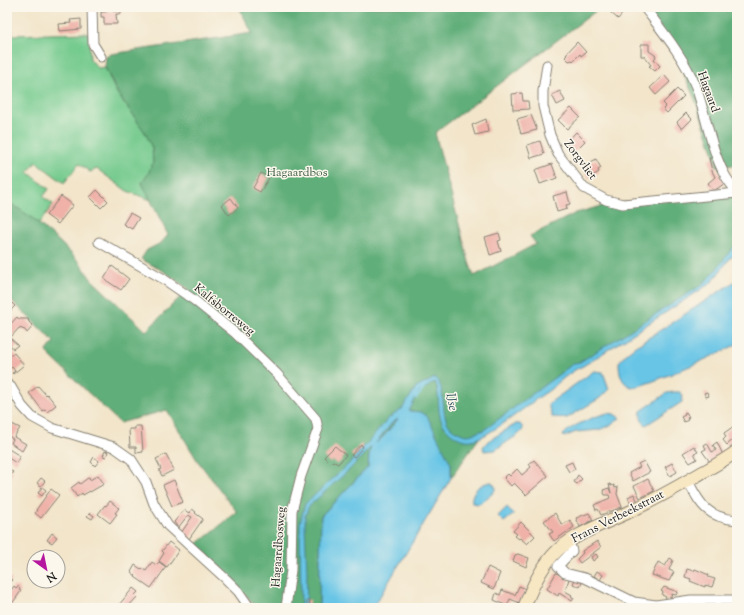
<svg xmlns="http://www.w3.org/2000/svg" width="744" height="615" font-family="'Sorts Mill Goudy',serif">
<rect width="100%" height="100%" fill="#fbf7ec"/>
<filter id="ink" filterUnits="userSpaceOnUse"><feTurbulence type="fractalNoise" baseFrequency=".025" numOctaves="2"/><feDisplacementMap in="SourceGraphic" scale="8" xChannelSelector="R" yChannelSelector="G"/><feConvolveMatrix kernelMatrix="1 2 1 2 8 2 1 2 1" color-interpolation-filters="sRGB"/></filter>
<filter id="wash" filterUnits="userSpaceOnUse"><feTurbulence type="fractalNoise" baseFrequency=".012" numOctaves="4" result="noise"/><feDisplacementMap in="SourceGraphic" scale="16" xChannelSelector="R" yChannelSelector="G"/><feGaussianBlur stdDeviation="0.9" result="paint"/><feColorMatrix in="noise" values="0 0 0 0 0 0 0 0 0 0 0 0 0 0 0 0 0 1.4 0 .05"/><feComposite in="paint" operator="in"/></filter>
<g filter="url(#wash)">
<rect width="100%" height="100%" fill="#f2e5ca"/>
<path fill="#75ca8e" stroke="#487355" d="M7 7H11L12 35 89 33 90 59 98 68 105 67C109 76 112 85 117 93 129 112 156 137 153 161 153 169 146 177 142 183L151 200 127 191 97 169 90 172 79 164 64 183 36 162 28 172 49 189 43 197 53 204 39 224 7 201Z"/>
<path fill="#60ae79" stroke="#3e654a" d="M239 7H601L435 133 469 262 474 276 536 244 530 236 576 213 609 204 737 191V252L728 258 707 283 554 383 482 434 451 478V464L402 414 383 437 372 447 369 456 368 467 321 516 319 608H257L238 586 197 544 237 512 197 460 167 410 120 423 46 352 54 342 7 296V201L31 217 62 244 81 264 91 279 146 331 188 289 165 272 141 259 147 250 161 243 168 235 142 183 148 174 153 162 152 148 146 134 117 92 105 67 106 57 111 54 252 33Z
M641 7H737V165L717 166 714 154 695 99 674 53Z"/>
<path fill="#68c5e6" stroke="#427081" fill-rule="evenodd" d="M737 244V254L730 258 711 283 583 366C567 372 556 387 542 395 528 405 486 439 472 440 460 442 447 432 442 422 436 409 441 394 435 382L419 392 409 411 421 412 427 416 451 464V478L373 608H319L321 516 368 467 369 456 371 447 349 470 309 506 305 516V526L307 573 306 608H301L300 523 305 504 349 464 389 418 402 409 416 388 435 378C450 391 435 423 458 432 460 433 464 435 467 435 472 435 480 431 484 430L574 363 580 362 700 286 712 275 731 250ZM398 419 383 437 376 443 392 423Z
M737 280V344C725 351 641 389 632 387 621 384 619 372 619 362L630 350Z
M594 371 603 372 609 389 600 398 567 418 552 417 548 404Z
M674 392H680L683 396 682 402 646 425C641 421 640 416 641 411L667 393Z
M608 413 614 414 620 418 613 424 599 430 576 432 564 437 563 435C572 425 595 416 608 413Z
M516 424H520L523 428 522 431 519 434 495 450 484 451 483 447 488 441Z
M492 482 496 488 493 493 479 504 472 503C470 491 481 483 492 482Z
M507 507 514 514 504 522 498 516Z"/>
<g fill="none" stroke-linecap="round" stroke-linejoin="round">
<path stroke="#68c5e6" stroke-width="2.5" d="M416 398 424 388"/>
</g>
<g id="blocks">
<path fill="#efb1a8" d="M615 7H628L618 19 610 12Z
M121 11V14H116L117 24H104V17H101V12Z
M81 19V29L60 31 59 24 71 23 70 20Z
M577 42 586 52 581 56 580 54 573 61 572 60 569 61 565 57 567 55 566 54Z
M641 44H649V51L655 55 656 57 654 59 660 66 655 71 649 66 651 65 644 56H641Z
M664 75 670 82 656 95 650 88Z
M677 89 684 96 667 113 663 109 666 106 663 103Z
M560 91 565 101 557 105 552 95Z
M522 93 523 101H528L529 109 513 110 512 94Z
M571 108 580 117 567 129 558 120Z
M686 113 692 119 683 128H681L677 122Z
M531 115 537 130 521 134 517 119Z
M486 119 488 132 475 135 472 125Z
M576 132 585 141 574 152 566 143Z
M540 141 544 154 531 158 527 145Z
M709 158H714L716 169 725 183 714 191 708 183 715 177 712 171Z
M596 159 601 168 598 170 599 172 589 178 583 167Z
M552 164 557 178 540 184 535 170Z
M261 173 269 178 260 192 253 188Z
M97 190 108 201 101 208 90 197Z
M567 192 570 204 566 205 567 209 557 212 553 196Z
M61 196 73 205 58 224 46 215Z
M231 198 238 208 229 215 222 205Z
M130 213 139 218 132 229 123 224Z
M499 233 501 240 498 241 501 251 490 255 485 237Z
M112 266 129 279 121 290 104 279Z
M9 300 15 306 9 312 7 310V303Z
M17 317 19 319H28L29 322 33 326 27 333 25 330 19 328 10 338 18 345 13 349 8 342 7 343V328Z
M14 353 24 365 13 374 12 373 15 371 12 367 9 370 7 367 9 364 7 361V358Z
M38 386 46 395 47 394 56 405 47 412 45 410 43 411 29 393Z
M707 392 709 396 706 397 704 393Z
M686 412 689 417 687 418 688 420 684 422 681 417 685 415 684 413Z
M12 424 20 428 14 437 26 444 22 451 11 443 13 439 7 435V431Z
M737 424V436L727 445 723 440 726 437 724 433Z
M135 426H141L143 452 136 453V447H130L129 429H135Z
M717 442 723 455 710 462 702 451 706 449 704 445 707 443 712 452 716 450 713 445Z
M361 444 363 447 354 457 351 455Z
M335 446 346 455 338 464 333 461 330 463 324 457Z
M694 446 698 452 694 453 697 459 690 463 683 453Z
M7 448 20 456 16 463 7 457Z
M105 451 108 452 106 457 103 456Z
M166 454 174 470 162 476 159 470 161 469 156 459Z
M94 457 99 461 95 466 91 462Z
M534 460 548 476 526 495 514 483 511 486 504 478 508 474 510 476 517 469 522 475 531 467 529 464Z
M644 461 650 472 633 481 629 473 640 467 638 464Z
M572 462 575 469 569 472 565 465Z
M672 463 677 472 670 476 665 467Z
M7 469 13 472 7 480Z
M98 475 104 484 90 492V491L83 495 82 493 77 497 71 488 79 482 80 484 89 477 90 480Z
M578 475 582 479 577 484 574 482Z
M41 478 45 481 41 486 37 483Z
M648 479 654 491 640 498 634 486Z
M174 480 183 502 172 506 163 485Z
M609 484H610L611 486 614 485 615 488 618 487 617 494 622 507 601 515 598 509 596 510 594 505 610 498 609 495H605L603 490 609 488 611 493Z
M42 487 46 490 42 496 38 493Z
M51 489 59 495 41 518 35 513 37 510H36Z
M634 494 638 502 631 505 628 497Z
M110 501 119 508 115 513 117 514 110 523 98 514 105 505 106 506Z
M192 509 196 512 195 513 203 519 189 539 181 533 192 517 188 515 178 528 174 522 184 510 189 513Z
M90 513 94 516 92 519 87 516Z
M555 513 562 525 570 520 574 527 554 541 549 534 553 532 544 521Z
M589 513 593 520 580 527 576 518Z
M521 522 535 536 527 544 520 538 519 539 515 536 517 534 513 531Z
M52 533 57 537 52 543 47 540Z
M597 541 601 547 580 563 577 559 583 553 582 551Z
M169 542 179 550 167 567 159 561 164 553 162 551Z
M518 554 529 558 526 567 513 561 515 555Z
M596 554 598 557 593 561 591 557Z
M670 558 673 560 669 570 674 572 669 581 652 575 658 562 665 566Z
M152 562 156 565 159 562 166 567 151 588 135 577 136 576 131 572 135 565 141 569 142 568 146 571Z
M488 567 500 573 494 589 481 583Z
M687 569 694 571 695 569 709 575 708 577 715 579 712 587 705 585V587L690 581 691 579 685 577Z
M597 571 603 575 600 580 594 576Z
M556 573 569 579 565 591 572 595 571 596 574 598 572 601 559 593 558 596 547 589Z
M7 576 12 580 7 584Z
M575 579 582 583 580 587 573 584Z
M14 586 16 588 18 586 20 588 19 590 21 591 9 608 7 607V596Z
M519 586 526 589 520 603 510 599 507 606 494 600 496 593 500 595 502 590 515 595Z
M664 587 678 592 676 595 672 594 670 600 665 599 666 597 662 595 663 592 661 591Z
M133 588 138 592 135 595 137 597 127 608H120L118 606Z
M307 600H310L309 606H307Z"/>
</g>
</g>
<g filter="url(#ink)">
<use href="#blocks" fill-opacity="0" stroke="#878073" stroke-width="1"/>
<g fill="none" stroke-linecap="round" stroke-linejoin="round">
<defs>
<path id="street" d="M92 7 93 44 101 57
M644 7C663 32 684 57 696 87 706 115 711 151 726 177 729 182 733 187 737 192
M547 65 543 91V106L550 135 558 154 584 188 606 200 623 204 737 193
M99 242 162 278 194 300 235 333 277 374 316 419 318 429 301 476 292 511 291 570 286 608
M7 384 11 387 22 406 32 417 52 428 114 447 131 459 146 482 154 504 168 526 226 579 238 591 250 608
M688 481C700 505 708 518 737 520
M569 542 572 551 558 566 565 573 585 578 634 602 656 605 691 600H737"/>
<path id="secondary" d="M524 608C531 589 539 571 553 555 573 533 603 525 629 512 652 501 674 489 696 476 710 468 724 461 737 451"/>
</defs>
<use href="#street" stroke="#878073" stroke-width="11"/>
<use href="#secondary" stroke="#878073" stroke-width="14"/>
<use href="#street" stroke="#fff" stroke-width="9"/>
<use href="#secondary" stroke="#f8e7c3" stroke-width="12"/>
</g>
</g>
<g text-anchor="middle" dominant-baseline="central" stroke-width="3" stroke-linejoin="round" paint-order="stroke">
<g font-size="12" fill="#1c1c1c" stroke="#fbf7ec">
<text transform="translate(708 92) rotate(70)">Hagaard</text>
<text transform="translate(580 160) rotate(53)">Zorgvliet</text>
<text transform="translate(224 310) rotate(39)">Kalfsborreweg</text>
<text transform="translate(618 517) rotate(-27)">Frans Verbeekstraat</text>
<text transform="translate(279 547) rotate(-86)">Hagaardbosweg</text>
</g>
<g font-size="12" fill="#3b5944" stroke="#fbf7ec">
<text x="297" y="173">Hagaardbos</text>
</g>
<g font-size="13" font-style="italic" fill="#375763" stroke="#fbf7ec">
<text transform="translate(451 402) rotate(79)">IJse</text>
</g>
</g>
<rect width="744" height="615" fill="none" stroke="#fbf7ec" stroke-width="24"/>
<g transform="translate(46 569) rotate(147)"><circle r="19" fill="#fbf7ec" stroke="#a29f99"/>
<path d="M0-3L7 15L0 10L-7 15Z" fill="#b5179e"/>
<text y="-6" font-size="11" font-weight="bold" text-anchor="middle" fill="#1c1c1c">N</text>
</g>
</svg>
